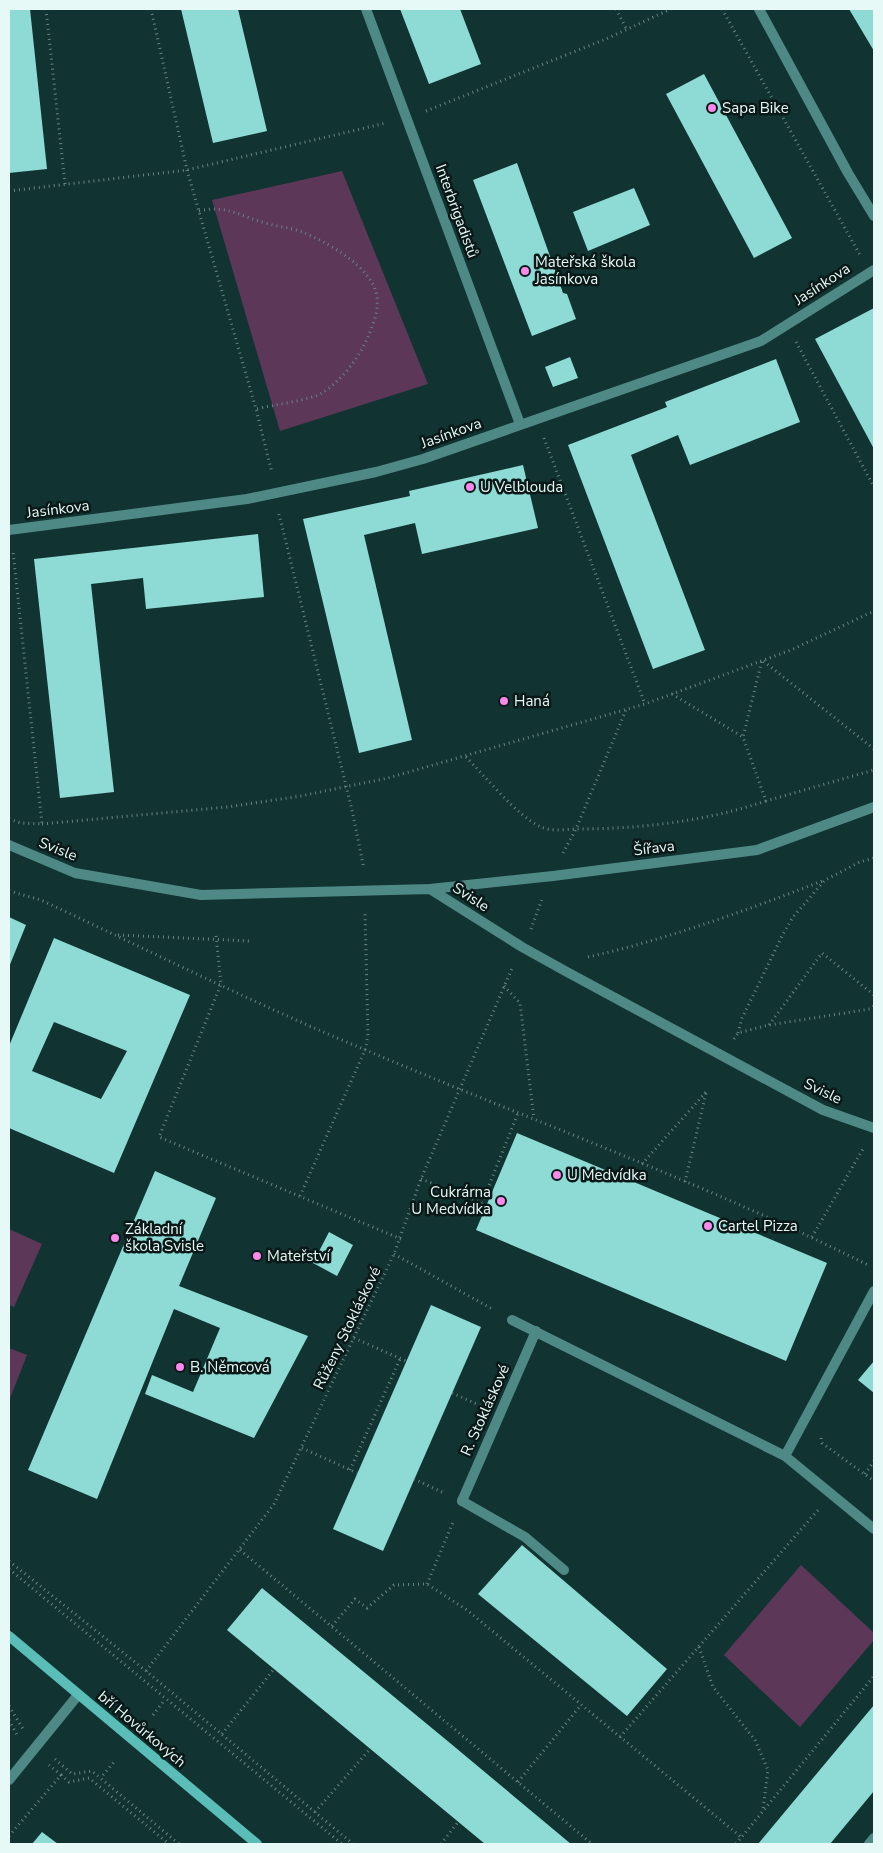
<svg xmlns="http://www.w3.org/2000/svg" width="883" height="1853" font-family="'Nunito Sans',sans-serif">
<rect width="100%" height="100%" fill="#113432"/>
<path fill="#5c3757" d="M342 171 428 384 280 431 212 200Z
M9 1229 42 1244 14 1307 9 1305Z
M9 1348 27 1355 9 1401Z
M801 1565 874 1633V1640L800 1727 724 1655Z"/>
<path fill="#8edad5" fill-rule="evenodd" d="M9 9H30L47 169 9 173Z
M181 9H238L267 131 213 143Z
M400 9H460L481 64 429 84Z
M849 9H874V51Z
M704 74 792 238 754 258 666 94Z
M517 163 563 293 567 294 576 319 532 336 473 180Z
M634 188 650 225 588 251 573 212Z
M874 308V449L815 339Z
M570 357 578 378 553 387 545 367Z
M776 359 800 422 690 465 678 435 631 455 705 650 653 669 568 445 667 407 665 402Z
M523 465 538 528 422 554 415 523 364 535 412 740 359 753 303 519 410 496 409 491Z
M258 534 264 597 146 609 143 578 91 584 114 792 60 798 34 559Z
M9 917 26 925 9 967Z
M54 938 190 995 114 1173 9 1128V1046ZM54 1022 127 1051 101 1099 32 1071Z
M517 1133 827 1263 786 1361 476 1230Z
M155 1171 216 1198 179 1286 308 1336 254 1438 145 1394 152 1375 193 1392 220 1328 174 1309 97 1499 28 1470Z
M329 1232 353 1245 337 1276 313 1263Z
M431 1305 481 1327 383 1551 333 1529Z
M874 1361V1393L858 1380Z
M522 1545 667 1669 627 1716 478 1594Z
M262 1588 450 1743 571 1844H485L274 1669 227 1630Z
M874 1705V1791L830 1844H758Z
M42 1832 58 1844H32Z"/>
<g fill="none" stroke-linecap="round" stroke-linejoin="round">
<path stroke="#688482" stroke-width="3" stroke-dasharray="1 4" stroke-linecap="butt" d="M46 9 65 184
M151 9 187 170 256 409 272 473
M616 9 627 30
M722 9 860 255
M426 111 606 39 671 9
M9 191 187 170 386 123
M199 211C227 204 244 218 269 224 280 227 292 228 302 232 327 242 374 268 377 297 379 311 373 325 368 337 359 358 341 381 322 393 311 400 272 405 256 409
M796 342 874 487
M544 438 645 704
M279 514 352 810 364 869
M672 694 743 737
M874 749 762 660 743 737 766 801 874 770
M466 757C484 775 518 817 541 827 553 832 566 829 578 829 640 829 707 821 766 801
M9 819 21 823 42 824 13 551
M42 824 227 807 301 796 388 778 645 704 791 650 874 611
M563 853 576 829 626 710
M9 891 41 900C150 951 257 1005 368 1051 535 1122 707 1184 870 1266
M531 929 542 899
M118 935 250 941
M216 936 221 984 159 1137 401 1239
M588 957C669 939 747 910 825 880
M504 986 520 1003 534 1119
M769 1025 822 953 874 995
M738 1033 742 1018 783 934 793 917 825 880 860 862 874 858
M734 1039 738 1033 769 1025 870 1009 874 1006
M642 1164 706 1092
M421 1179 482 1203 518 1113
M685 1182 706 1093
M300 1196 365 1050 368 1036 365 912
M812 1237 864 1147
M394 1254 494 1310
M354 1338 406 1361
M452 1393 481 1406
M821 1438 822 1443 874 1481
M302 1448 357 1473
M350 1470 400 1359
M865 1474 874 1461
M414 1479 444 1493
M240 1550 592 1844
M9 1561 146 1671 353 1844
M9 1569 342 1844
M427 1584 454 1520
M332 1626 355 1599 367 1608 394 1585 427 1584 467 1610 741 1837
M699 1647 713 1687 755 1740 768 1770 763 1809
M146 1671 274 1504 394 1254 421 1179 513 966
M9 1706 23 1729
M153 1715 163 1702
M9 1720 17 1735
M222 1734 274 1669
M620 1737 818 1510
M55 1759 72 1774 92 1771 179 1844
M61 1775 69 1782 89 1778 169 1844
M103 1775 114 1762
M518 1782 581 1705
M315 1812 370 1749
M9 1836 61 1775 49 1765
M441 1844 458 1822
M736 1844 874 1676"/>
<path stroke="#4f8985" stroke-width="10" d="M462 1501 525 1537 564 1570"/>
<path stroke="#4f8985" stroke-width="10" d="M366 9 520 424
M759 9 848 173 874 216
M9 530 247 499 376 472 423 459 761 341 874 270
M9 845 75 873 201 895 430 889 553 876 757 850 874 807
M430 889 522 947 567 972 823 1110 874 1128
M512 1320 785 1456 874 1529
M785 1456 874 1291
M462 1501 536 1331
M9 1780 78 1695
M869 1844 874 1838"/>
<path stroke="#5bbdb7" stroke-width="10" d="M9 1636 257 1844"/>
</g>
<g fill="#f888e9" stroke="#0a1918" stroke-width="2">
<circle cx="712" cy="108" r="5"/>
<circle cx="525" cy="271" r="5"/>
<circle cx="470" cy="487" r="5"/>
<circle cx="504" cy="701" r="5"/>
<circle cx="557" cy="1175" r="5"/>
<circle cx="501" cy="1201" r="5"/>
<circle cx="708" cy="1226" r="5"/>
<circle cx="115" cy="1238" r="5"/>
<circle cx="257" cy="1256" r="5"/>
<circle cx="180" cy="1367" r="5"/>
</g>
<g text-anchor="middle" dominant-baseline="central" stroke-width="5" stroke-linejoin="round" paint-order="stroke">
<g font-size="15" fill="#e6f9f7" stroke="#0a1918" text-anchor="start">
<text x="722" y="108">Sapa Bike</text>
<text x="535" y="262">Mateřská škola<tspan x="535" dy="17">Jasínkova</tspan></text>
<text x="480" y="487">U Velblouda</text>
<text x="514" y="701">Haná</text>
<text x="567" y="1175">U Medvídka</text>
<text x="491" y="1192" text-anchor="end">Cukrárna<tspan x="491" dy="17">U Medvídka</tspan></text>
<text x="718" y="1226">Cartel Pizza</text>
<text x="125" y="1229">Základní<tspan x="125" dy="17">škola Svisle</tspan></text>
<text x="267" y="1256">Mateřství</text>
<text x="190" y="1367">B. Němcová</text>
</g>
<g font-size="15" fill="#e6f9f7" stroke="#0a1918">
<text transform="translate(457 211) rotate(70)">Interbrigadistů</text>
<text transform="translate(822 284) rotate(-33)">Jasínkova</text>
<text transform="translate(451 433) rotate(-20)">Jasínkova</text>
<text transform="translate(58 509) rotate(-7)">Jasínkova</text>
<text transform="translate(654 848) rotate(-7)">Šířava</text>
<text transform="translate(58 849) rotate(22)">Svisle</text>
<text transform="translate(471 897) rotate(33)">Svisle</text>
<text transform="translate(823 1091) rotate(26)">Svisle</text>
<text transform="translate(347 1328) rotate(-64)">Růženy Stokláskové</text>
<text transform="translate(485 1410) rotate(-66)">R. Stokláskové</text>
<text transform="translate(142 1729) rotate(40)">bří Hovůrkových</text>
</g>
</g>
<rect width="883" height="1853" fill="none" stroke="#e6f9f7" stroke-width="20"/>
</svg>
